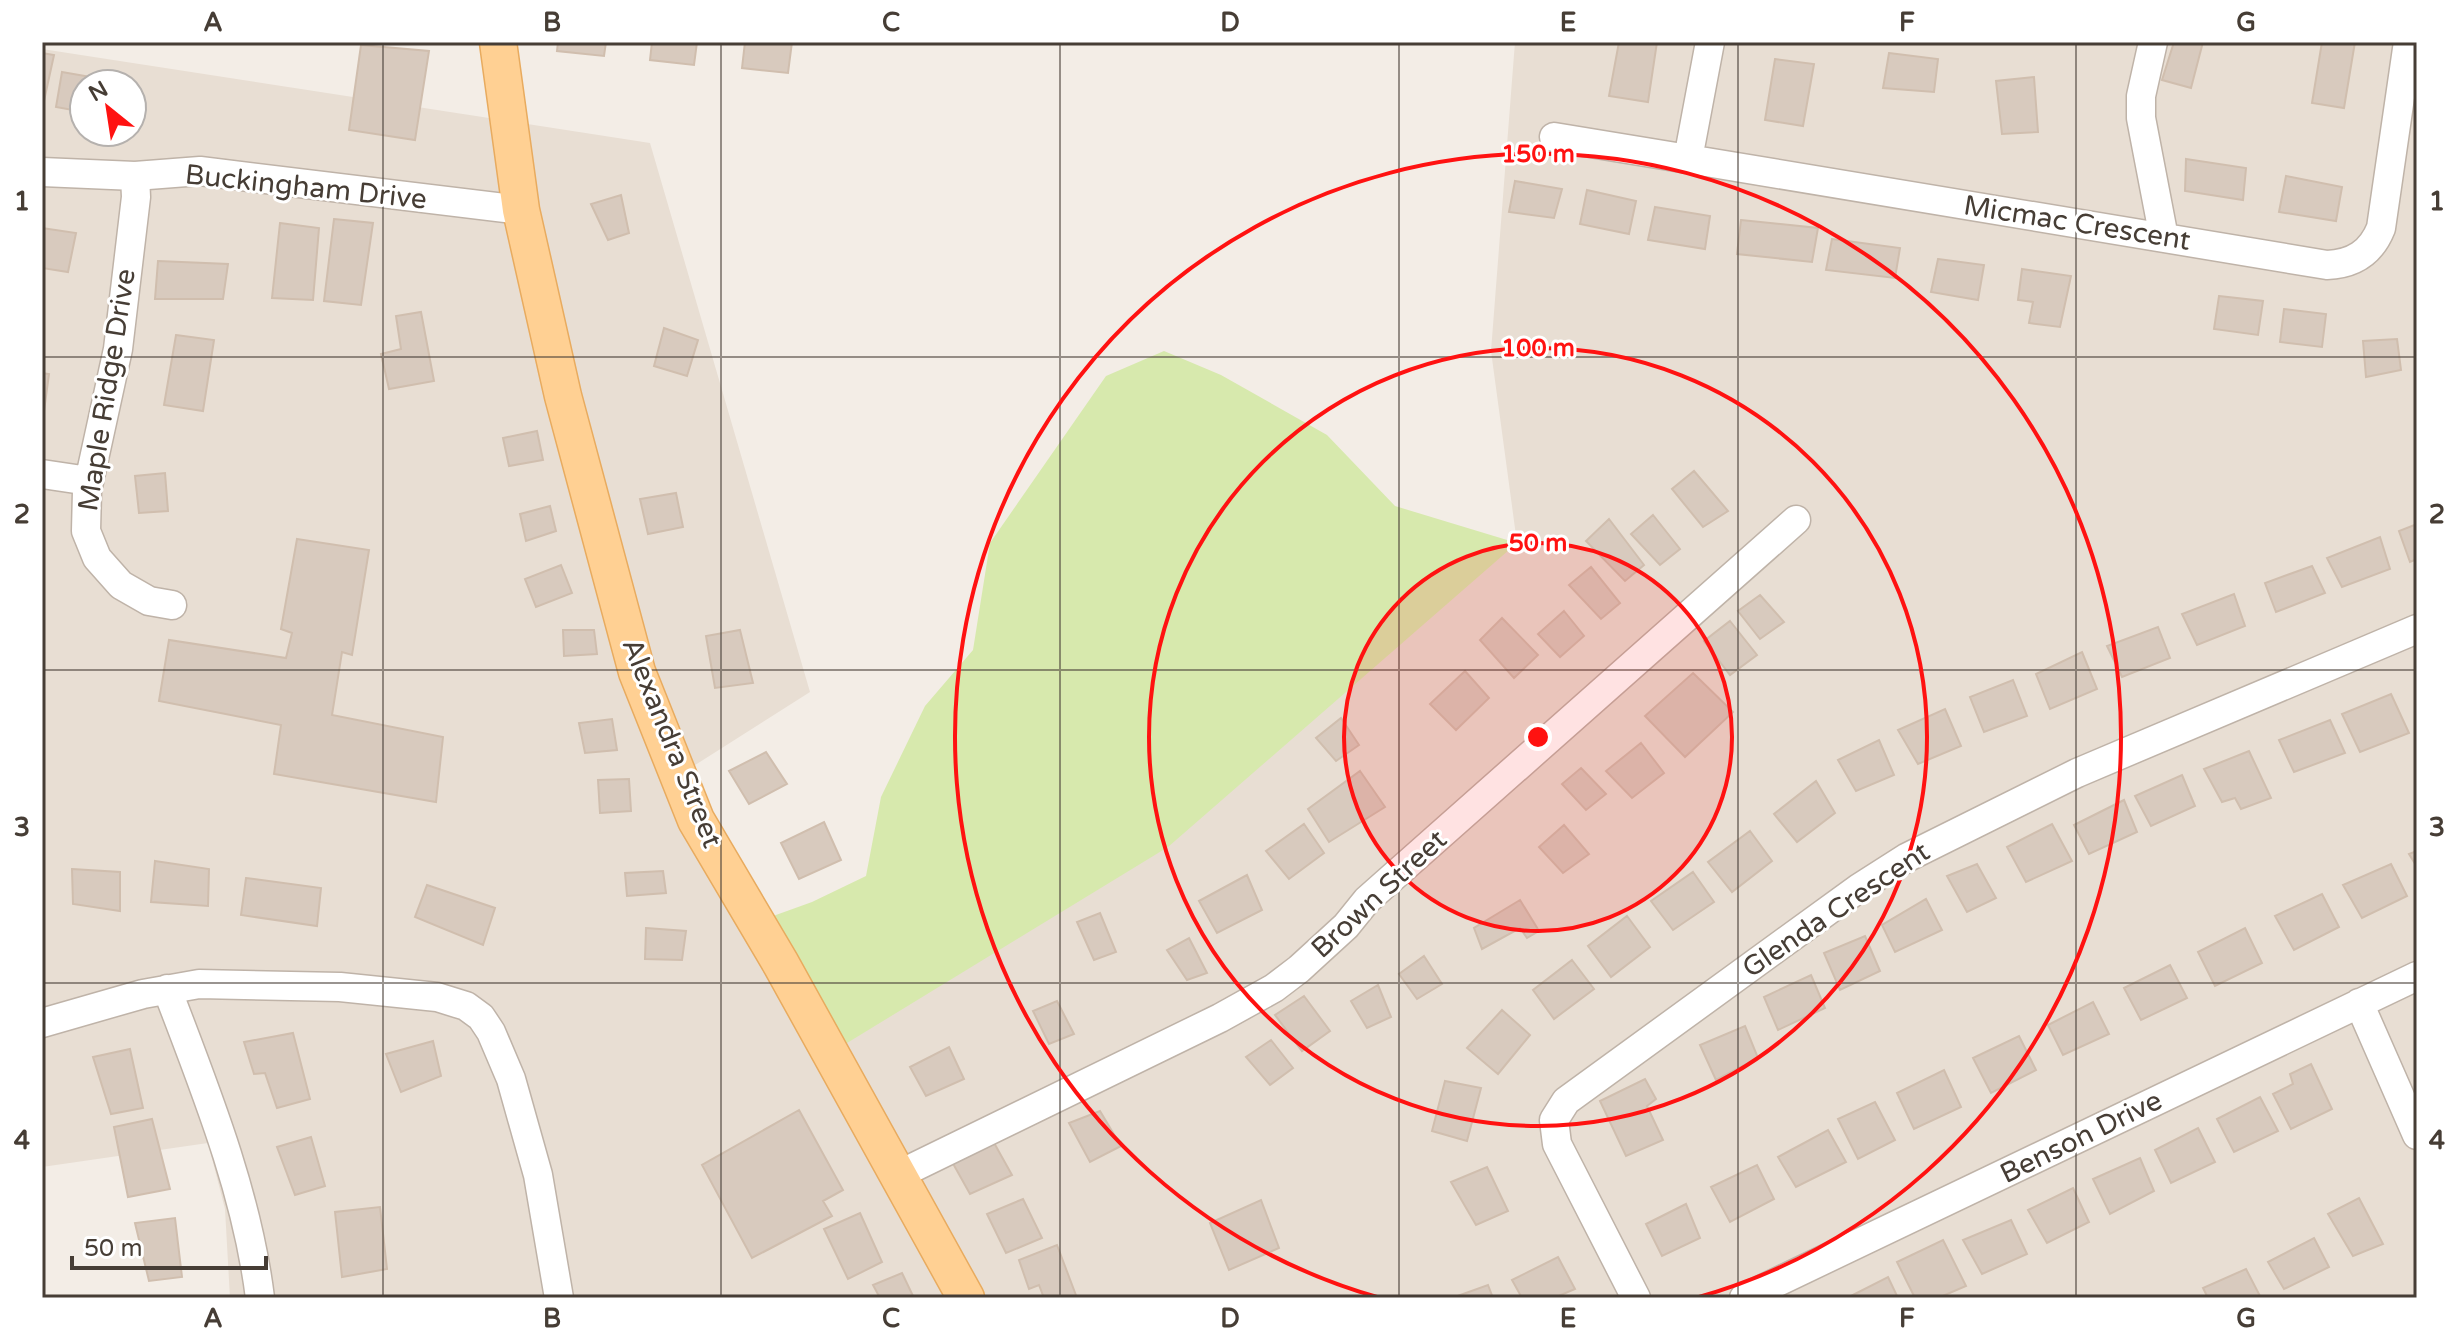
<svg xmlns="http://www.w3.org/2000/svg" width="2459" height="1340" font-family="'Varela Round',sans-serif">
<rect width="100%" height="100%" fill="#f3ede6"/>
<path fill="#e8ded3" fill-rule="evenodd" d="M1515 42H2417V1298H230L225 1209 208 1143 42 1167V49L650 143 810 692 670 781 829 1053 1517 543 1491 351ZM84 84H132V132H84Z"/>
<path fill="#d7e9ad" d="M1164 351 1221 375 1327 435 1395 506 1517 543 1168 847 829 1054 751 924 812 902 866 876 881 797 925 706 973 650 990 543 1106 376Z"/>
<path fill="#d8cabe" stroke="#d0beae" stroke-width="2" d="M558 42H606L604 56 557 51Z
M652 42H697L694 65 650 60Z
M745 42H792L788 73 742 68Z
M1619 42H1657L1648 102 1609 96Z
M2174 42H2203L2191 88 2162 80Z
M2322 42H2355L2344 108 2312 103Z
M361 45 429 51 415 140 349 130Z
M42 53 54 55 42 110Z
M1889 53 1938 59 1934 92 1883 88Z
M1775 59 1814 64 1803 126 1765 120Z
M62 72 108 80 107 84H84V112L56 107Z
M2034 77 2038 132 2002 134 1996 81Z
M2186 159 2246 168 2243 200 2185 191Z
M2286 176 2342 187 2336 221 2279 212Z
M1515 181 1562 189 1554 218 1509 212Z
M1587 190 1636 201 1629 234 1580 224Z
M621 195 629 233 608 240 591 204Z
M1655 207 1710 216 1705 249 1648 240Z
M334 219 373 223 361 305 324 301Z
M1741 220 1818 228 1812 262 1737 254Z
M280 223 319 228 313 300 272 298Z
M42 228 76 233 68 272 42 268Z
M1832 239 1900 248 1895 278 1826 270Z
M1938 259 1984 265 1978 300 1931 292Z
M158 261 228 264 223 299H155Z
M2022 269 2071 276 2060 327 2029 323 2033 302 2018 300Z
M2219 296 2263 301 2258 335 2214 329Z
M2284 309 2326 314 2322 347 2280 342Z
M421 312 434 381 389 389 381 354 401 349 396 316Z
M664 328 698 340 687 376 654 366Z
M176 335 214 340 203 411 164 405Z
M2397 339 2401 370 2366 377 2363 341Z
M42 373 49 374 44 411H42Z
M537 431 543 460 509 466 503 438Z
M1694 471 1728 511 1703 527 1672 489Z
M165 473 168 511 139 513 135 476Z
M676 493 683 527 648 534 640 499Z
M550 506 556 531 526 541 520 514Z
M1653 515 1680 549 1660 565 1631 534Z
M1609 519 1644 565 1625 581 1586 541Z
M2417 524V559L2410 562 2399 531Z
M2380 537 2390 569 2342 587 2327 558Z
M297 539 369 550 352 655 342 652 332 715 443 737 436 802 274 774 281 725 159 701 169 640 286 658 292 633 281 629Z
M561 565 572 593 536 607 525 579Z
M2312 566 2325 593 2276 612 2265 583Z
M1591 567 1620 603 1601 619 1569 585Z
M2234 594 2245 626 2197 645 2182 614Z
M1760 595 1784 622 1760 639 1738 611Z
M1564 611 1584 636 1560 657 1538 634Z
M1502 618 1538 655 1514 678 1480 640Z
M1730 621 1757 655 1730 675 1704 641Z
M2158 627 2170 658 2122 677 2107 646Z
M563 630H594L597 654 564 656Z
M740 630 753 683 715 688 706 636Z
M2082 652 2097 689 2050 709 2036 674Z
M1465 671 1489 698 1456 730 1430 704Z
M1693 673 1733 712 1685 757 1645 716Z
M2013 680 2027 716 1984 732 1970 697Z
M2391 694 2409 733 2360 752 2342 714Z
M1945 709 1961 746 1918 764 1898 730Z
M1341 718 1359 745 1336 761 1316 738Z
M612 719 617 750 585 753 579 723Z
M2330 720 2345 753 2294 772 2279 740Z
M1879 740 1894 775 1856 791 1838 760Z
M1641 743 1664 773 1632 798 1606 771Z
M2249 751 2271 798 2241 809 2235 798 2222 802 2204 769Z
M766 752 787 784 749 804 729 771Z
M1581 768 1606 794 1586 810 1562 784Z
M1360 771 1385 807 1329 842 1308 809Z
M2182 775 2195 806 2151 826 2135 796Z
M629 779 631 811 600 813 598 780Z
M1816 781 1835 813 1797 842 1774 814Z
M2124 800 2137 832 2089 854 2074 825Z
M824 822 841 860 799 879 781 843Z
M1304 824 1324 853 1289 879 1266 851Z
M2052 824 2072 861 2026 882 2007 847Z
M1564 825 1589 854 1563 873 1539 847Z
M1750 831 1772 861 1732 892 1708 862Z
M2417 851V867L2409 854Z
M155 861 209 869 208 906 151 902Z
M1977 864 1996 898 1967 912 1947 876Z
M2391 864 2407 896 2362 918 2343 885Z
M72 869 120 872V911L73 904Z
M663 871 666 893 627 896 625 873Z
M1693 872 1714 902 1673 930 1651 901Z
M1247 875 1262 910 1217 933 1199 901Z
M246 878 321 888 317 926 241 915Z
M427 885 495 908 483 945 415 917Z
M2322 894 2339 927 2294 950 2275 916Z
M1926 899 1942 930 1895 952 1882 925Z
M1520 900 1539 931 1527 938 1520 928 1482 949 1474 928Z
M1100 913 1116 952 1094 960 1077 922Z
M1627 916 1650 947 1611 977 1588 946Z
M646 928 686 931 682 960 645 959Z
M2245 928 2262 963 2215 986 2198 952Z
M1865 936 1880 971 1840 990 1824 953Z
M1189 938 1207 973 1187 980 1167 950Z
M1424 956 1442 984 1417 999 1399 974Z
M1572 960 1594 989 1554 1019 1533 990Z
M2170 965 2187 998 2141 1020 2124 988Z
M1811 975 1825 1008 1778 1030 1764 997Z
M1378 985 1391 1017 1367 1028 1351 1001Z
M1304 996 1330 1031 1302 1051 1275 1015Z
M1057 1001 1074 1034 1049 1044 1033 1011Z
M2093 1002 2109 1034 2063 1055 2048 1025Z
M1502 1010 1530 1035 1498 1074 1467 1048Z
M1745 1026 1758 1058 1716 1080 1700 1045Z
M293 1033 310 1099 277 1108 265 1073 254 1074 244 1042Z
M2019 1036 2036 1070 1991 1093 1973 1058Z
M1271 1040 1293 1068 1270 1085 1246 1057Z
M433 1041 441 1076 401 1092 386 1054Z
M949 1047 964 1079 926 1096 910 1067Z
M130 1049 143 1108 111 1114 93 1057Z
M2311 1064 2332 1109 2291 1129 2273 1094 2293 1084 2290 1074Z
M1944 1070 1961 1107 1914 1129 1897 1093Z
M1645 1079 1656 1099 1647 1106 1663 1140 1626 1156 1600 1101Z
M1445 1081 1481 1088 1467 1141 1432 1131Z
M2260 1097 2278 1131 2234 1152 2217 1119Z
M1875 1102 1895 1140 1858 1159 1838 1119Z
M799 1110 843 1190 823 1201 832 1216 752 1258 702 1165Z
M1100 1111 1121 1146 1090 1162 1069 1123Z
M152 1119 170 1189 128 1197 114 1127Z
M2198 1128 2215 1162 2171 1183 2155 1150Z
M1828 1130 1846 1162 1796 1187 1778 1157Z
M311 1137 325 1186 295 1195 277 1147Z
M993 1141 1012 1175 970 1194 951 1160Z
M2140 1158 2154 1191 2110 1214 2093 1179Z
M1757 1165 1774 1199 1730 1222 1711 1187Z
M1487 1167 1508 1211 1476 1225 1451 1182Z
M2073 1188 2089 1222 2047 1243 2028 1210Z
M2359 1198 2383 1244 2353 1256 2328 1214Z
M1023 1199 1042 1238 1006 1253 987 1214Z
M1261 1200 1279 1248 1229 1270 1210 1223Z
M1686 1204 1700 1238 1662 1256 1646 1224Z
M380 1207 387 1269 342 1277 335 1212Z
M860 1213 882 1262 848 1279 824 1229Z
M175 1218 182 1277 149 1281 135 1223Z
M2011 1220 2027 1254 1982 1274 1963 1240Z
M2314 1238 2329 1267 2284 1289 2268 1262Z
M1943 1240 1966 1286 1938 1298H1915L1897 1262Z
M1057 1245 1077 1298H1044L1039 1285 1029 1289 1019 1260Z
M1558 1257 1575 1289 1554 1298H1522L1512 1280Z
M2246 1269 2261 1298H2208L2203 1288Z
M902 1273 914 1298H880L873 1285Z
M1888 1277 1898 1298H1847Z
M1488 1285 1493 1298H1452Z"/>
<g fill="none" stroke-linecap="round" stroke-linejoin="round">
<defs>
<path id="minor" d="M1710 42 1688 159 2327 265C2353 264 2371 253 2381 228L2408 42
M2153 42 2141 96V118L2164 238
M1554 137 1688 159
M42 172 135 176 200 171 521 210
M135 176 136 197 118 349 87 491 86 531 97 558 121 585 149 601 172 605
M42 474 89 481
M167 989C205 1089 247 1192 260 1298
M2359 1003 2417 1135
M42 1023 143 994 199 984 340 987 437 997 466 1006 481 1017 491 1032 511 1079 538 1175 559 1298
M898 1175 1220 1018 1274 988 1299 969 1346 926 1367 900 1796 520
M1636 1298 1557 1144 1554 1120 1566 1101 1859 888 1906 858 2077 773 2417 629
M1744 1298 2417 976"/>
<path id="major" d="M498 42 521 210 563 396 637 672 696 820 781 964 966 1298"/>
</defs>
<use href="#minor" stroke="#bfb3a8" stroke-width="31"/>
<use href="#major" stroke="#e8ab5f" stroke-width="39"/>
<use href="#minor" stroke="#fff" stroke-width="28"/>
<use href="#major" stroke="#ffd093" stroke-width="36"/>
</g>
<path fill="none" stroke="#463d35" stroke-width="2" stroke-opacity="0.55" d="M383 42V1298M721 42V1298M1060 42V1298M1399 42V1298M1738 42V1298M2076 42V1298M42 357H2417M42 670H2417M42 983H2417"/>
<circle cx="1538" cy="737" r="194" fill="#ff1211" fill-opacity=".12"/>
<g fill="none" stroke="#ff1211" stroke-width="4">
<circle cx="1538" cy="737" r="194"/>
<circle cx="1538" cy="737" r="389"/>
<path d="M1377 1297A583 583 0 1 1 1699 1297"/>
</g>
<g text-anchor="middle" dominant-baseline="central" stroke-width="6" stroke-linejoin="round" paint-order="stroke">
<g font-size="28" fill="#463d35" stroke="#fff">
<text transform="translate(306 187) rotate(6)">Buckingham Drive</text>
<text transform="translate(2077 223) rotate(9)">Micmac Crescent</text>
<text transform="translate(107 390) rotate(-81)">Maple Ridge Drive</text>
<text transform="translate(672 743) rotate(68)">Alexandra Street</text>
<text transform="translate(1379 894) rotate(-43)">Brown Street</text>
<text transform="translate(1836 910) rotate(-34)">Glenda Crescent</text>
<text transform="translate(2081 1137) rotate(-26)">Benson Drive</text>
</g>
</g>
<circle cx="1538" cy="737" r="12" fill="#ff1211" stroke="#fff" stroke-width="4"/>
<g font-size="24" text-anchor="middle" font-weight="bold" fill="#ff1211" stroke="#fff" stroke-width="6" stroke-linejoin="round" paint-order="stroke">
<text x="1538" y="162">150 m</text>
<text x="1538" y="356">100 m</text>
<text x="1538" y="551">50 m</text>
</g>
<rect width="2459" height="1340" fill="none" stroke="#ffffff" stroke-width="88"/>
<g transform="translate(108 108) rotate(330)"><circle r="38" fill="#ffffff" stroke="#b5b1ae" stroke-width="2"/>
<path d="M0-6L14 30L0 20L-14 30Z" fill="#ff1211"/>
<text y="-12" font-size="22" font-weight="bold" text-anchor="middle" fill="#463d35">N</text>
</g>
<path d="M72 1256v12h194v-12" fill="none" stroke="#463d35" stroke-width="4"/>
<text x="84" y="1256" font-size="24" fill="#463d35" stroke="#ffffff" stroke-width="6" paint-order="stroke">50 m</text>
<rect x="44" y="44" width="2371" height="1252" fill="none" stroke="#463d35" stroke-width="3"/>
<g font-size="26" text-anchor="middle" font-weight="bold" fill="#463d35">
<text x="213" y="31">A</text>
<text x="552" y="31">B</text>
<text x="891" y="31">C</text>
<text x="1230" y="31">D</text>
<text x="1568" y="31">E</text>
<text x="1907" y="31">F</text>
<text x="2246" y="31">G</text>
<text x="22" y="210">1</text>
<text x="2437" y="210">1</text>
<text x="22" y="523">2</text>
<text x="2437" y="523">2</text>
<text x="22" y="836">3</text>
<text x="2437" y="836">3</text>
<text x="22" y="1149">4</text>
<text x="2437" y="1149">4</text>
<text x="213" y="1327">A</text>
<text x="552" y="1327">B</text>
<text x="891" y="1327">C</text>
<text x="1230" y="1327">D</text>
<text x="1568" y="1327">E</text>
<text x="1907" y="1327">F</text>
<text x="2246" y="1327">G</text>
</g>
</svg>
